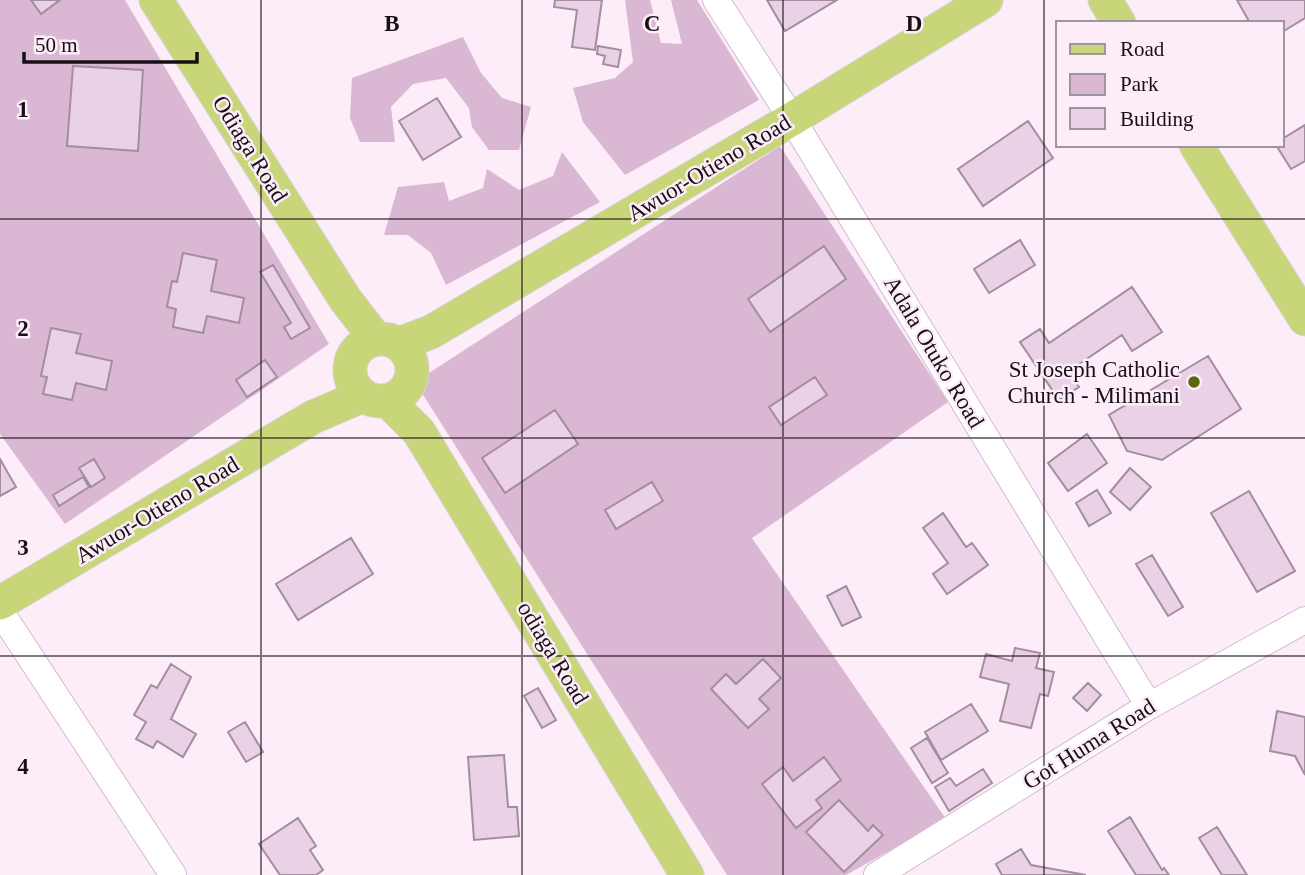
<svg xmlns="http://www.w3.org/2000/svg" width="1305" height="875" font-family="Georgia,serif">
<rect width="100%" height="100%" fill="#fcedf9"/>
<path fill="#dab7d2" d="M0 0H125L329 344 65 524 0 434Z
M625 0H650L661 43 682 44 671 0H697L759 100 625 175 583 122 573 88 615 78 633 62Z
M463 37 481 73 502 98 531 107 519 150H489L472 127 469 108 446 78 413 84 391 107 395 142H360L350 118 352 78Z
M780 146 948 402 752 538 946 819 846 875H727L415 382Z
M562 152 600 202 446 285 431 253 408 235H384L398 187 444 182 449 201 483 188 487 169 519 190 553 176Z"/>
<path fill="#ead1e5" stroke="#a58da0" stroke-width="2" d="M31 0H60L41 14Z
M555 0H602L595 50 572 47 577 10 554 7Z
M767 0H837L785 31Z
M1237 0H1305V18L1282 32V23H1250Z
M598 46 621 50 618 67 603 64 605 56 597 54Z
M73 66 143 70 138 151 67 146Z
M437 98 461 137 423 160 399 121Z
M1028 121 1053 158 983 206 958 169Z
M1305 125V161L1291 169 1276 145H1282V139Z
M1020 240 1035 265 989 293 974 269Z
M824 246 846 279 770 332 748 299Z
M183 253 217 260 211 291 244 298 239 323 207 316 203 333 173 327 176 309 167 307 172 281 177 282Z
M273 265 310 328 291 339 284 327 291 323 260 272Z
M1132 287 1162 332 1132 351 1122 335 1069 371 1079 387 1059 400 1020 342 1040 329 1049 343Z
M51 328 81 334 76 353 112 361 106 390 76 383 72 400 43 394 47 377 41 376Z
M1208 356 1241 409 1162 460 1127 451 1109 415Z
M265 360 277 377 247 397 236 380Z
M815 377 827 395 781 425 769 407Z
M555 410 578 444 505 493 482 458Z
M1087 434 1107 463 1068 491 1048 463Z
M0 459 16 487 0 496Z
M94 459 105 478 91 487 79 468Z
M1130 468 1151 487 1130 510 1110 492Z
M83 477 89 487 59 506 53 495Z
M652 482 663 501 616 529 605 510Z
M1097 490 1111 513 1089 526 1076 503Z
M1249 491 1295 571 1257 592 1211 513Z
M943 513 966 547 972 543 988 565 947 594 933 574 948 563 923 528Z
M351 538 373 574 298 620 276 584Z
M1152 555 1183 607 1168 616 1136 564Z
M846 586 861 617 842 626 827 596Z
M1015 648 1040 653 1036 668 1054 672 1048 696 1040 694 1031 728 1000 721 1009 684 980 677 986 654 1012 661Z
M763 659 781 678 759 699 769 709 748 728 711 689 726 674 736 684Z
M171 664 191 677 171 719 196 734 183 757 157 741 153 748 136 739 146 722 134 715 151 685 157 688Z
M1088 683 1101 695 1087 711 1073 698Z
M538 688 556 720 542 728 524 696Z
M971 704 988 731 941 760 925 732Z
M1277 711 1305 717V775L1295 756 1270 751Z
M245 722 263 752 246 762 228 732Z
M927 738 948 773 932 783 911 748Z
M504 755 508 807H517L519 836 474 840 468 757Z
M824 757 841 780 816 800 822 808 796 828 762 784 783 767 793 781Z
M983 769 992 783 949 811 935 787 950 778 956 786Z
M839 800 868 831 873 825 883 835 844 872 806 832Z
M1130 817 1162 870 1164 868 1169 875H1136L1108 831Z
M298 818 316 846 310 850 323 870 316 875H280L259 844Z
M1217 827 1247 875H1222L1199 838Z
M1021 849 1031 865 1086 875H1002L996 864Z"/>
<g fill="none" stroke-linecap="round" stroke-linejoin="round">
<defs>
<path id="minor" d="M716 0 792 119 1149 706
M0 611 173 875
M877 875 1149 706 1305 620"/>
<path id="major" d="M156 0 345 299 376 339
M1105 0 1119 23
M1196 145 1305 319
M350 370a31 31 0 1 1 62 0a31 31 0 1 1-62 0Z
M399 344 431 332 792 119 986 0
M388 401 419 432 687 875
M0 603 313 417 362 396"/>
</defs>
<use href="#minor" stroke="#d3bbce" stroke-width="28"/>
<use href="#major" stroke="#d5d4d5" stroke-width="35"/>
<use href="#minor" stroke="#fff" stroke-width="26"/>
<use href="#major" stroke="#c8d679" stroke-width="33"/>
</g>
<path fill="none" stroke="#170f15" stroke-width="2" stroke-opacity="0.55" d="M261 0V875M522 0V875M783 0V875M1044 0V875M0 219H1305M0 438H1305M0 656H1305"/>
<circle fill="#58660c" stroke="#fcedf9" stroke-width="2.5" cx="1194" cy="382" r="7"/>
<g text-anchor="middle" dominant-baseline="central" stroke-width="5" stroke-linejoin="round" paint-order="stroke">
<g font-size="23" fill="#170f15" stroke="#fcedf9">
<text transform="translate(250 149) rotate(58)">Odiaga Road</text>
<text transform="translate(709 168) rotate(-31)">Awuor-Otieno Road</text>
<text transform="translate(934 352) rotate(59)">Adala Otuko Road</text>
<text transform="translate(157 510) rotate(-31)">Awuor-Otieno Road</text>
<text transform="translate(553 653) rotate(59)">odiaga Road</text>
<text transform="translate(1089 744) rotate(-32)">Got Huma Road</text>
</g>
<g font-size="23" fill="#170f15" stroke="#fcedf9" text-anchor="end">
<text x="1180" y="369">St Joseph Catholic<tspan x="1180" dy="26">Church - Milimani</tspan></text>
</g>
</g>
<g font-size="23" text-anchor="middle" font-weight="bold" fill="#170f15" stroke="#fcedf9" stroke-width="5" stroke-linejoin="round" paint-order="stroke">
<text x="392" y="31">B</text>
<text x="652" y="31">C</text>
<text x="914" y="31">D</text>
<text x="23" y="117">1</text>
<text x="23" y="336">2</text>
<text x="23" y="555">3</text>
<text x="23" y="774">4</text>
</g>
<rect x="1056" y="21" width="228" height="126" fill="#fcedf9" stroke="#a0949e" stroke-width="2"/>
<rect x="1070" y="44" width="35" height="10" fill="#c8d679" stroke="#a0949e" stroke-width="2"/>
<text x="1120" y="56" font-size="21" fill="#170f15">Road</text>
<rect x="1070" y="74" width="35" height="21" fill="#dab7d2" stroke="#a0949e" stroke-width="2"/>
<text x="1120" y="91" font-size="21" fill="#170f15">Park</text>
<rect x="1070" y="108" width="35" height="21" fill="#ead1e5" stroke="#a0949e" stroke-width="2"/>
<text x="1120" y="126" font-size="21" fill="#170f15">Building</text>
<path d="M24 52v10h173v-10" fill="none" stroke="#170f15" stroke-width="3.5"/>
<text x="35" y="52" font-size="21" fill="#170f15" stroke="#fcedf9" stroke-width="5" paint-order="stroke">50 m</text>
</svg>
